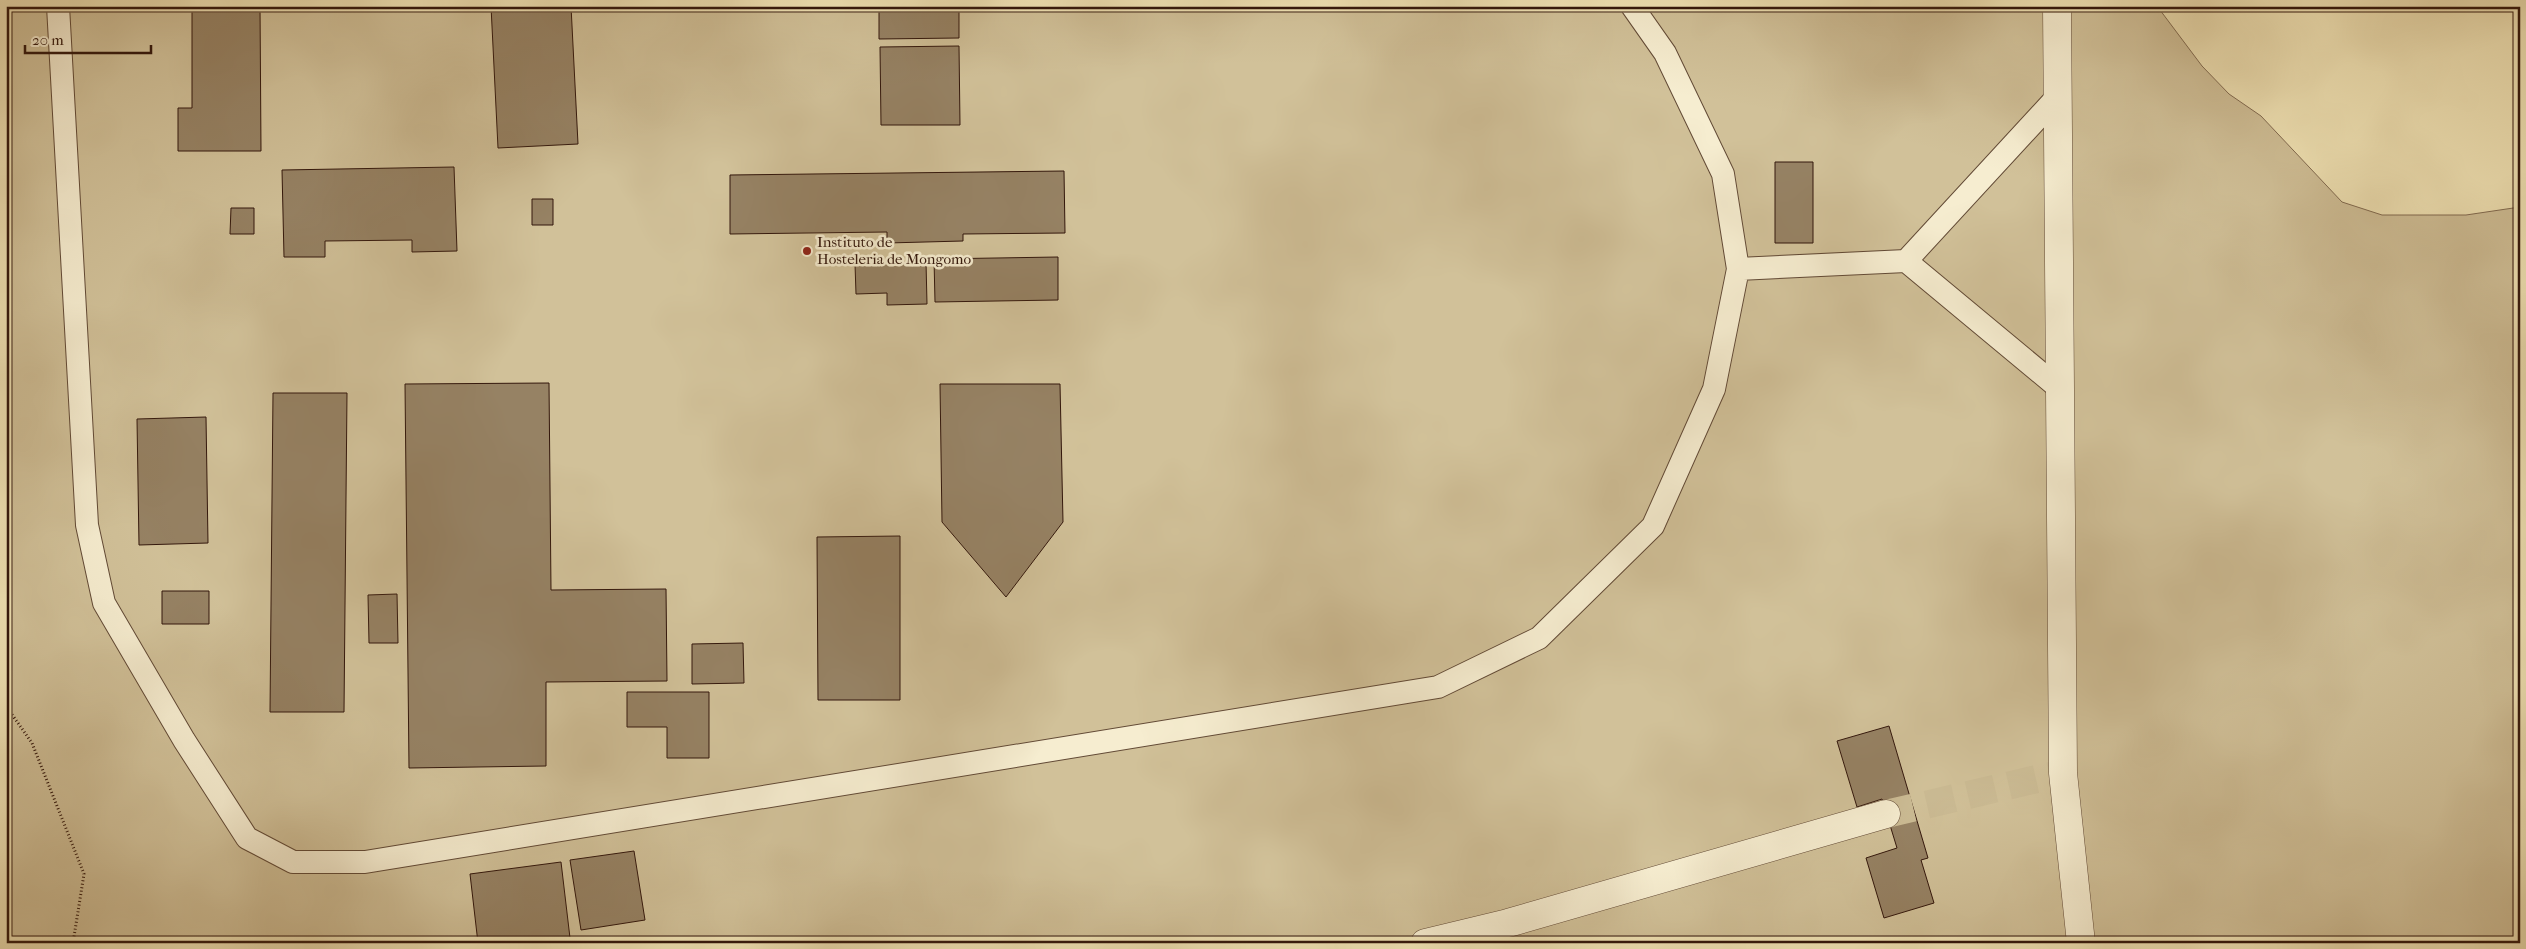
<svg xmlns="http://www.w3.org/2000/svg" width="2526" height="949" font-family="'IM FELL French Canon',serif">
<rect width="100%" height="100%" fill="#f1e4b6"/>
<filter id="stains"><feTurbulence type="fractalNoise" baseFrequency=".004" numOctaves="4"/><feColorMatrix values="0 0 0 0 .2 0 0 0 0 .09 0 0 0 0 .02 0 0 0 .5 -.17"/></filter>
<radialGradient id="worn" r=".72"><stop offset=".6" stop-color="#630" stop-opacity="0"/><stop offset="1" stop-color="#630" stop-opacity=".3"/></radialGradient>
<path fill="#d1c199" stroke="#826c52" d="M6 6H2157L2202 66 2229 94 2261 116 2342 202 2382 215H2466L2520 207V943H6Z"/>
<path fill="#968264" stroke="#33170c" d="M192 6H260L261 151H178V108H192Z
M491 6H571L578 144 498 148Z
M879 6H959V38L879 39Z
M959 46 960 125H881L880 47Z
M1775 162H1813V243H1775Z
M454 167 457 251 412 252V240L325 241V257H284L282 170Z
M1064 171 1065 233 963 234V241L887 243V232L730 234V175Z
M532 199H553V225H532Z
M231 208H254V234H230Z
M1058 257V300L935 302 934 259Z
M926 262 927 304 887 305V293L856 294 855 264Z
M549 383 551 590 666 589 667 681 546 682V766L409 768 405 384Z
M940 384H1060L1063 522 1006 597 942 522Z
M273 393H347L344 712H270Z
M206 417 208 543 139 545 137 419Z
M900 536V700H818L817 537Z
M162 591H209V624H162Z
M397 594 398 643H369L368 595Z
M743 643 744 683 692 684V644Z
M627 692H709V758H667V727H627Z
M1889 726 1928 858 1921 860 1934 903 1884 918 1866 858 1897 848 1882 799 1857 807 1837 741Z
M634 851 645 920 581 930 570 860Z
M561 862 570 938 530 943H478L470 874Z"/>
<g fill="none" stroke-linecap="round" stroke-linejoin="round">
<path stroke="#cbbb94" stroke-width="28" stroke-dasharray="28 14" stroke-linecap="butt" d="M1886 814 2063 773"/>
<defs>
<path id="service" d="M58 6 87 525 104 603 184 740 247 838 293 862H365L1438 687 1539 638 1653 526 1714 389 1738 269 1723 174 1665 53 1632 6
M1906 261 2058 96
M1738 269 1906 261 2060 389"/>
<path id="minor" d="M1425 943 1508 923 1886 814"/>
<path id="tertiary" d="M2057 6 2063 773 2081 943"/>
</defs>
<use href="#service" stroke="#624a36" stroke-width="24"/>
<use href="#minor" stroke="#624a36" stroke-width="29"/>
<use href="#tertiary" stroke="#624a36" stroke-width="29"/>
<path stroke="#33170c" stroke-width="3" stroke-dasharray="1 2.5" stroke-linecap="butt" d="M6 706 32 743 84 874 73 943"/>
<use href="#service" stroke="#f6edd0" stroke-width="22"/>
<use href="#minor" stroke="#f6edd0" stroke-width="28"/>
<use href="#tertiary" stroke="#f6edd0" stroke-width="28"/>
</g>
<circle fill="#8f2418" stroke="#f6edd0" stroke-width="2" cx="807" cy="251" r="5"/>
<g text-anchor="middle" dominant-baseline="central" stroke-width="5" stroke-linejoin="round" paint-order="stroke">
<g font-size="15" fill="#33170c" stroke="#f6edd0" text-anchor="start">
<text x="817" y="242">Instituto de<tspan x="817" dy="17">Hosteleria de Mongomo</tspan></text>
</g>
</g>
<rect width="2526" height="949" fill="none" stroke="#f1e4b6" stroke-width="25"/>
<rect x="8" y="8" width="2511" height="934" fill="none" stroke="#33170c" stroke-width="2.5"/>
<rect x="12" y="12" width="2501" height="924" fill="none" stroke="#33170c"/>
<path d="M25 45v8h126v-8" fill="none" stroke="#33170c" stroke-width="2.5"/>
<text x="32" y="45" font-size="15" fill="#33170c" stroke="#f6edd0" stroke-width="4" paint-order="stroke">20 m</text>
<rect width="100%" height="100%" filter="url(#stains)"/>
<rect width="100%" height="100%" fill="url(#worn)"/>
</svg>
